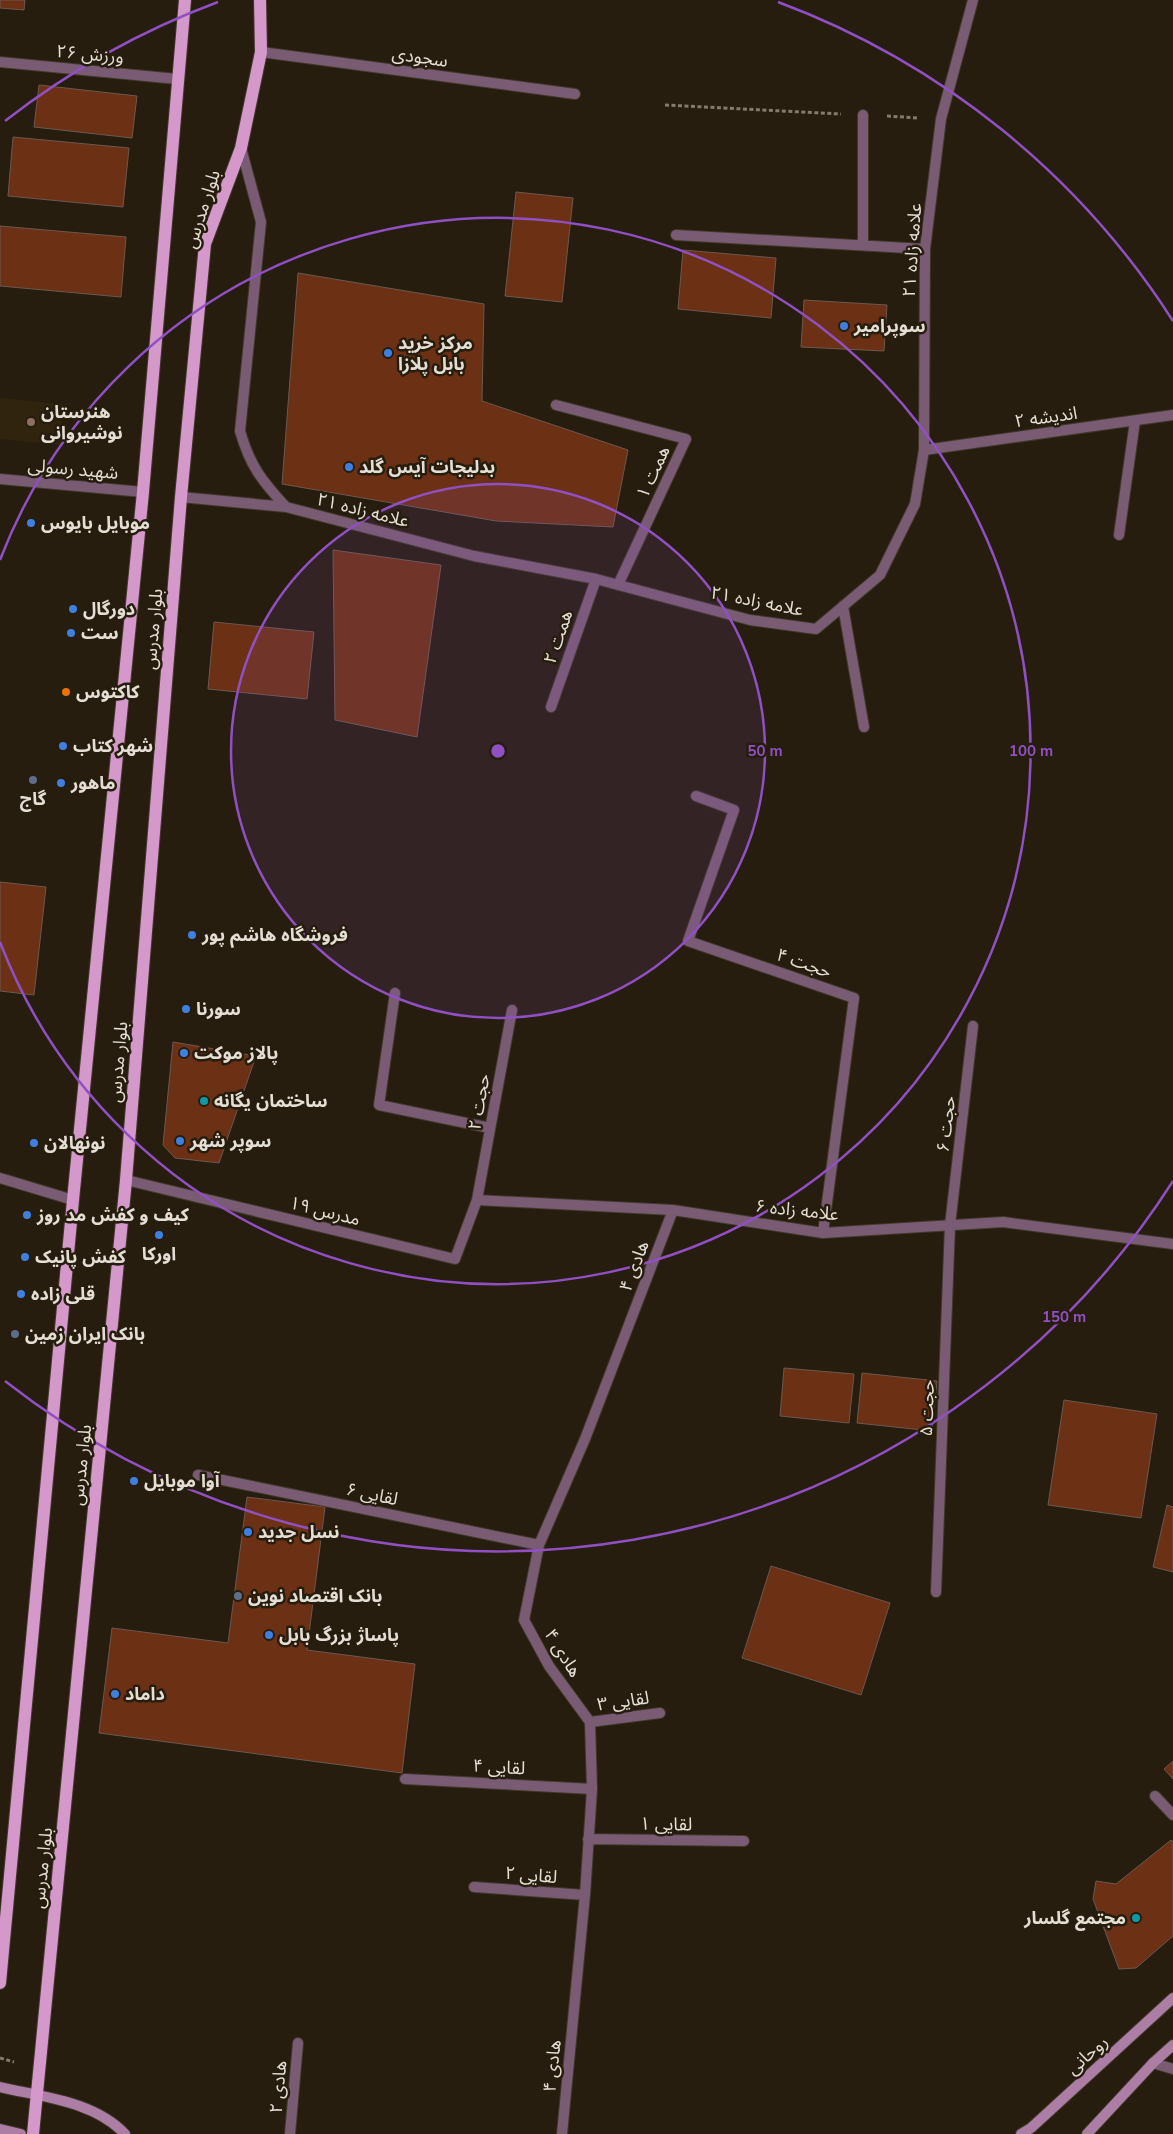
<svg xmlns="http://www.w3.org/2000/svg" width="1173" height="2134" font-family="'Nunito Sans','Noto Sans Arabic',sans-serif">
<rect width="100%" height="100%" fill="#261d0e"/>
<path fill="#31240f" d="M0 398 63 404 60 445 0 439Z"/>
<path fill="#6c3014" stroke="#6c5850" d="M0 0H25L24 10 0 8Z
M39 85 137 96 132 138 34 127Z
M13 137 129 148 123 207 8 196Z
M516 192 573 198 562 302 505 296Z
M0 226 126 237 121 297 0 286Z
M683 250 776 258 771 318 678 309Z
M298 273 484 304 482 401 628 450 613 527 496 521 282 484Z
M804 300 887 305 884 351 801 347Z
M333 550 441 565 417 737 335 720Z
M214 622 314 632 307 699 208 689Z
M0 882 46 887 34 995 0 991Z
M173 1042 256 1056 219 1163 175 1158 163 1145Z
M784 1368 854 1374 849 1423 780 1416Z
M862 1373 937 1381 932 1431 857 1423Z
M1064 1400 1157 1414 1141 1518 1048 1505Z
M247 1497 325 1507 307 1650 415 1664 402 1773 99 1733 112 1628 228 1643Z
M1167 1505 1173 1507V1572L1153 1567Z
M771 1566 890 1603 861 1695 742 1658Z
M1173 1761V1779L1164 1769Z
M1171 1840 1173 1842V1936L1136 1968 1119 1969 1093 1899 1096 1881 1116 1884Z"/>
<g fill="none" stroke-linecap="round" stroke-linejoin="round">
<defs>
<path id="lane" d="M950 1225 973 1026"/>
<path id="street" d="M261 52 575 94
M0 62 177 79
M241 148 261 222 240 431C250 466 262 481 286 507
M676 235 925 249
M863 245V115
M556 405 686 439 618 585
M924 450 1173 415
M0 479 143 492
M181 497 286 507 474 556 596 579 750 620 816 629 880 575 915 504 924 450 925 249 941 119 973 0
M1119 535 1135 421
M843 606 864 727
M551 707 596 579
M696 796 734 810 688 941 854 998 823 1233
M395 993 379 1105 490 1128
M0 1178 73 1200
M126 1180 455 1259 477 1200 512 1010
M477 1200 673 1210 823 1233 1003 1222 1173 1244
M198 1475 539 1545
M936 1592 950 1225
M590 1722 660 1713
M405 1779 592 1789
M1155 1796 1173 1815
M588 1839 744 1841
M474 1887 585 1895
M1153 2063 1173 2069
M290 2134 298 2043
M562 2134 585 1895 592 1789 590 1722 549 1666 524 1620 539 1545 585 1439 673 1210"/>
<path id="secondary" d="M0 2087C42 2097 94 2101 125 2134
M0 2129 21 2134
M1021 2134 1031 2128 1173 1998
M1087 2134 1153 2063 1173 2045"/>
<path id="primary" d="M0 1983 73 1200 143 492 185 0
M33 2134 126 1180 181 497 205 244 241 148 261 52 260 0"/>
</defs>
<use href="#lane" stroke="#41382a" stroke-width="12"/>
<use href="#street" stroke="#41382a" stroke-width="12"/>
<use href="#secondary" stroke="#41382a" stroke-width="12"/>
<use href="#primary" stroke="#41382a" stroke-width="14"/>
<path stroke="#827b6f" stroke-width="3" stroke-dasharray="4 2.5" stroke-linecap="butt" d="M665 105 841 114
M887 116 918 118
M0 2058 14 2062"/>
<use href="#lane" stroke="#795c74" stroke-width="10"/>
<use href="#street" stroke="#795c74" stroke-width="10"/>
<use href="#secondary" stroke="#ad7ea5" stroke-width="10"/>
<use href="#primary" stroke="#d598cb" stroke-width="12"/>
</g>
<circle cx="498" cy="751" r="267" fill="#9050c3" fill-opacity=".12"/>
<g fill="none" stroke="#9050c3" stroke-width="2.5">
<circle cx="498" cy="751" r="267"/>
<path d="M0 560A533 533 0 1 1 0 942"/>
<path d="M1173 1181A800 800 0 0 1 5 1381M5 121A800 800 0 0 1 218 2M778 2A800 800 0 0 1 1173 321"/>
</g>
<g fill="#3f7fe0" stroke="#261d0e" stroke-width="2">
<circle cx="844" cy="326" r="5"/>
<circle cx="388" cy="353" r="5"/>
<circle cx="349" cy="467" r="5"/>
<circle cx="31" cy="523" r="5"/>
<circle cx="73" cy="609" r="5"/>
<circle cx="71" cy="633" r="5"/>
<circle cx="63" cy="746" r="5"/>
<circle cx="61" cy="783" r="5"/>
<circle cx="192" cy="935" r="5"/>
<circle cx="186" cy="1009" r="5"/>
<circle cx="184" cy="1053" r="5"/>
<circle cx="180" cy="1141" r="5"/>
<circle cx="34" cy="1143" r="5"/>
<circle cx="27" cy="1215" r="5"/>
<circle cx="159" cy="1235" r="5"/>
<circle cx="25" cy="1257" r="5"/>
<circle cx="21" cy="1294" r="5"/>
<circle cx="134" cy="1481" r="5"/>
<circle cx="248" cy="1532" r="5"/>
<circle cx="269" cy="1635" r="5"/>
<circle cx="115" cy="1694" r="5"/>
</g>
<circle fill="#8d6e63" stroke="#261d0e" stroke-width="2" cx="31" cy="422" r="5"/>
<circle fill="#e8710a" stroke="#261d0e" stroke-width="2" cx="66" cy="692" r="5"/>
<g fill="#5c6f8a" stroke="#261d0e" stroke-width="2">
<circle cx="33" cy="780" r="5"/>
<circle cx="15" cy="1334" r="5"/>
<circle cx="238" cy="1596" r="5"/>
</g>
<g fill="#0f9aa8" stroke="#261d0e" stroke-width="2">
<circle cx="204" cy="1101" r="5"/>
<circle cx="1136" cy="1918" r="5"/>
</g>
<g text-anchor="middle" dominant-baseline="central" stroke-width="5" stroke-linejoin="round" paint-order="stroke">
<g font-size="18" fill="#e4ded5" stroke="#261d0e">
<text transform="translate(90 54) rotate(5)">ورزش ۲۶</text>
<text transform="translate(420 57) rotate(8)">سجودی</text>
<text transform="translate(202 209) rotate(-72)">بلوار مدرس</text>
<text transform="translate(912 250) rotate(-86)">علامه زاده ۲۱</text>
<text transform="translate(1046 417) rotate(-8)">اندیشه ۲</text>
<text transform="translate(73 469) rotate(5)">شهید رسولی</text>
<text transform="translate(653 472) rotate(-65)">همت ۱</text>
<text transform="translate(363 510) rotate(14)">علامه زاده ۲۱</text>
<text transform="translate(757 601) rotate(11)">علامه زاده ۲۱</text>
<text transform="translate(153 629) rotate(-85)">بلوار مدرس</text>
<text transform="translate(558 637) rotate(-71)">همت ۲</text>
<text transform="translate(804 963) rotate(19)">حجت ۴</text>
<text transform="translate(118 1062) rotate(-85)">بلوار مدرس</text>
<text transform="translate(479 1102) rotate(-80)">حجت ۲</text>
<text transform="translate(946 1124) rotate(-83)">حجت ۶</text>
<text transform="translate(797 1210) rotate(6)">علامه زاده ۶</text>
<text transform="translate(325 1211) rotate(14)">مدرس ۱۹</text>
<text transform="translate(634 1266) rotate(-69)">هادی ۴</text>
<text transform="translate(927 1408) rotate(-88)">حجت ۵</text>
<text transform="translate(81 1465) rotate(-84)">بلوار مدرس</text>
<text transform="translate(372 1494) rotate(12)">لقایی ۶</text>
<text transform="translate(563 1653) rotate(58)">هادی ۴</text>
<text transform="translate(623 1701) rotate(-8)">لقایی ۳</text>
<text transform="translate(499 1767) rotate(3)">لقایی ۴</text>
<text transform="translate(666 1824) rotate(1)">لقایی ۱</text>
<text transform="translate(42 1868) rotate(-84)">بلوار مدرس</text>
<text transform="translate(531 1875) rotate(5)">لقایی ۲</text>
<text transform="translate(1087 2055) rotate(-42)">روحانی</text>
<text transform="translate(552 2066) rotate(-84)">هادی ۴</text>
<text transform="translate(278 2087) rotate(-85)">هادی ۲</text>
</g>
<g font-size="18" font-weight="bold" fill="#e4ded5" stroke="#261d0e" text-anchor="start">
<text x="854" y="326">سوپرامیر</text>
<text x="398" y="343">مرکز خرید<tspan x="398" dy="21">بابل پلازا</tspan></text>
<text x="41" y="412">هنرستان<tspan x="41" dy="21">نوشیروانی</tspan></text>
<text x="359" y="467">بدلیجات آیس گلد</text>
<text x="41" y="523">موبایل بایوس</text>
<text x="83" y="609">دورگال</text>
<text x="81" y="633">ست</text>
<text x="76" y="692">کاکتوس</text>
<text x="73" y="746">شهر کتاب</text>
<text x="71" y="783">ماهور</text>
<text x="33" y="799" text-anchor="middle">گاج</text>
<text x="202" y="935">فروشگاه هاشم پور</text>
<text x="196" y="1009">سورنا</text>
<text x="194" y="1053">پالاز موکت</text>
<text x="214" y="1101">ساختمان یگانه</text>
<text x="190" y="1141">سوپر شهر</text>
<text x="44" y="1143">نونهالان</text>
<text x="37" y="1215">کیف و کفش مد روز</text>
<text x="159" y="1254" text-anchor="middle">اورکا</text>
<text x="35" y="1257">کفش پانیک</text>
<text x="31" y="1294">قلی زاده</text>
<text x="25" y="1334">بانک ایران زمین</text>
<text x="144" y="1481">آوا موبایل</text>
<text x="258" y="1532">نسل جدید</text>
<text x="248" y="1596">بانک اقتصاد نوین</text>
<text x="279" y="1635">پاساژ بزرگ بابل</text>
<text x="125" y="1694">داماد</text>
<text x="1126" y="1918" text-anchor="end">مجتمع گلسار</text>
</g>
</g>
<circle cx="498" cy="751" r="8" fill="#9050c3" stroke="#261d0e" stroke-width="2.5"/>
<g font-size="15" text-anchor="middle" font-weight="bold" fill="#9050c3" stroke="#261d0e" stroke-width="5" stroke-linejoin="round" paint-order="stroke">
<text x="765" y="756">50 m</text>
<text x="1031" y="756">100 m</text>
<text x="1064" y="1322">150 m</text>
</g>
</svg>
